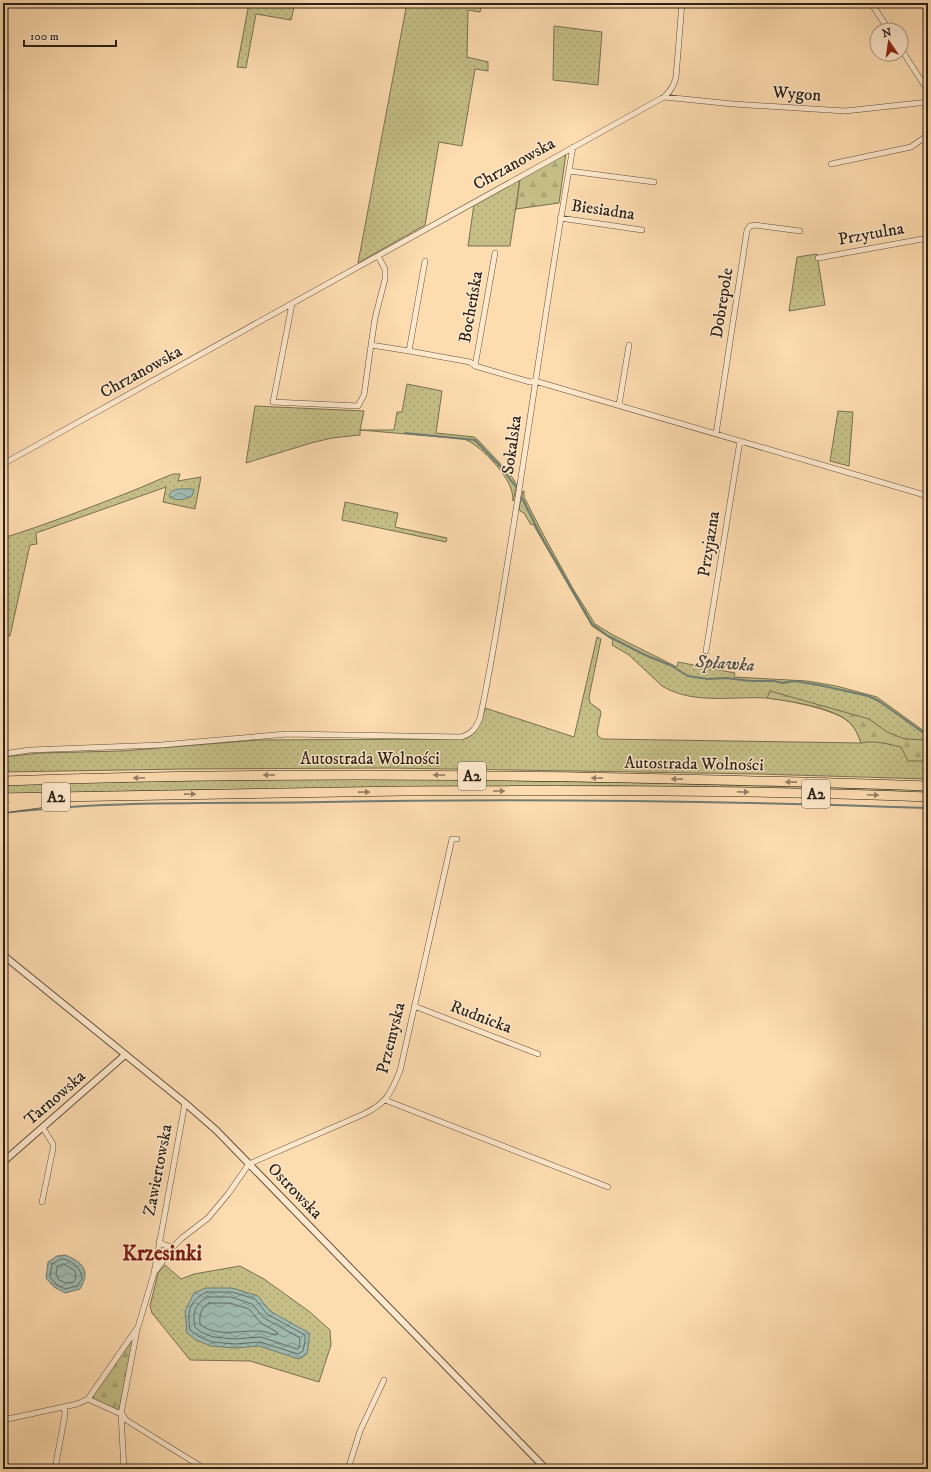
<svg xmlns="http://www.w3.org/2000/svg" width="931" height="1472" font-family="'IM FELL DW Pica',serif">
<defs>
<pattern id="grass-dots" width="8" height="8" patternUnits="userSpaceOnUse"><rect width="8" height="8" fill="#c5bf87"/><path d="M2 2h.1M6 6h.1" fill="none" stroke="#a9a474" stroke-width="1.8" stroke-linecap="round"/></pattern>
<pattern id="forest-firs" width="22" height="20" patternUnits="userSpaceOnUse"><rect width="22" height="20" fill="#c5bf87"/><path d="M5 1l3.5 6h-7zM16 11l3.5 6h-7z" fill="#a9a474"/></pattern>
<pattern id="water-waves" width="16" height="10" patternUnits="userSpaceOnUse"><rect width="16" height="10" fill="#a0bab0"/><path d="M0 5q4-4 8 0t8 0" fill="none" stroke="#83978e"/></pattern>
</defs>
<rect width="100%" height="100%" fill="#fddcb0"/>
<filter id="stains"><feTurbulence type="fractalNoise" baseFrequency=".005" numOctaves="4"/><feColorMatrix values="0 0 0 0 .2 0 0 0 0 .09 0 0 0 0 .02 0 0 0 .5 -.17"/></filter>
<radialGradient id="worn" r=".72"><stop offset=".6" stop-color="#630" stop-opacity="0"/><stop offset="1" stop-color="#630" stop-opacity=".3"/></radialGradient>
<path fill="url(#grass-dots)" stroke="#787050" d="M249 3H295L291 20 256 14 246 68 237 67Z
M407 3H482L480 12 468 10 467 57 488 62V71L475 69 462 146 439 142 425 225 358 263Z
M554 26 602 32 598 85 553 80Z
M520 179 510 246H468L474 204Z
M817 254 825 305 789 311 797 257Z
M407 384 442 391 436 433 474 437 478 440 510 474 517 485 513 501C513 496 512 491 510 486 503 470 480 445 464 439L360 430V435L332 438 311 443 246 463 255 406 364 411 360 430H394L397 412H402Z
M838 411 853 412 849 466 830 461Z
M173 474H180L178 481 201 477 195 509 163 502 166 487 36 533 37 544 30 545 10 636 3 635V538C45 525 86 509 127 493 143 487 157 480 173 474Z
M523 491H524V497L543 534 572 587 595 624 613 635 677 667 678 662 735 673 734 677 807 681 836 686 877 697 928 734V779L758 774 389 768 183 769 3 772V757L40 753 122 751 258 740 463 739C478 733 481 722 485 708L574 737 597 637 601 639 589 697 590 703 600 710 601 713 597 732 598 736 602 739 861 743C854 720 842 716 821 709 804 704 786 700 767 698 733 696 693 705 662 686L629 655 612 645 613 640 592 626 533 524 531 525 524 513 520 511 519 508Z
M345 502 398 513 395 527 447 538 446 542 342 520Z
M361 778 648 783 928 790V793L753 788 611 786 197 790 3 794V785L102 782Z
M165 1265 181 1279 194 1274 240 1266 264 1279 310 1312 330 1330 331 1345 319 1382 250 1361 190 1360 152 1313 150 1306 158 1273Z"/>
<path fill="url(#forest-firs)" stroke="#787050" d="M566 153 559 203 516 209 520 179Z
M770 691 869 719 887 732 905 739 927 740 928 761H908L901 747C888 744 874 740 861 743 858 735 855 727 848 721 831 707 789 701 767 698Z
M134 1338 119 1410 94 1400 93 1393Z"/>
<path fill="url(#water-waves)" stroke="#717d73" d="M192 489 194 490 192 496C185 500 175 502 169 496 171 487 184 489 192 489Z
M65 1255C83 1262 91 1271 80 1289L65 1293 54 1287 46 1278 48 1262 57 1256Z
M206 1288H232L258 1296 270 1311 309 1333V1341L307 1354 299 1359 259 1346 235 1348 211 1346 196 1340 187 1333 185 1311 194 1293Z"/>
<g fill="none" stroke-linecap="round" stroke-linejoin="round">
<path stroke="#656e64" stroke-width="1" d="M64 1259C74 1262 81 1268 82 1279L77 1286 65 1289 56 1284 50 1277 52 1264 59 1260Z
M64 1264 75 1271 76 1277 74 1282 66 1283 59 1280 56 1275 57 1267Z
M207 1292H232L255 1299 267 1314 305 1335V1341L303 1351 298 1354 260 1342 235 1344 212 1342 198 1336 190 1330C187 1312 189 1300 207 1292Z
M208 1297H231L252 1304 264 1318 300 1338 299 1348 297 1349 261 1337 235 1339 213 1337 201 1332 195 1327C192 1314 195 1303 208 1297Z
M209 1303H230L249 1309 261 1323 277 1332 278 1334 275 1335C271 1334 265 1331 260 1331 241 1330 216 1338 200 1324 199 1315 201 1307 209 1303Z"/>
<path stroke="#717d73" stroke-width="2" d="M405 433 475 440 500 466 516 487
M522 498 540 534 592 624 608 636 645 655 670 665 688 676 708 679 726 678 751 681H774L783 683 794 681 819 685 868 696 879 701 928 736
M3 813C109 800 217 804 324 802 525 798 727 801 928 808"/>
<defs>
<path id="minor" d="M871 3 889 30
M901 49 928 91
M664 97 733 104 845 111 928 102
M831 164 911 147 928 135
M569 171 654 182
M560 218 642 230
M818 258 928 238
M425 261 409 351 470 362 475 366 530 382 535 381 928 496
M292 304 273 402 358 406 364 395 371 345 409 351
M371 345 375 318 385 279V269L378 256
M475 366 495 253
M619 405 629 345
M716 434 747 230 750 226 755 225 800 231
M3 464 664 97C671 91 674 86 676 77L682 3
M706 651 740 441
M3 754 30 750 161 745 287 734 461 737C472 734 476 728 480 718 492 664 500 608 509 554 531 418 549 282 573 147
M414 1006 538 1054
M385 1100 608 1187
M42 1202 53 1149V1144L43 1128
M159 1241 164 1245 173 1247
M154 1273 173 1247 182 1238 208 1218 228 1194 249 1164 364 1114C388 1102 390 1094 400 1071L452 839H457
M88 1399 138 1327 154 1273 185 1103
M88 1399 121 1414
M122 1414 126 1420 205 1469
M3 1420 77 1404 88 1399
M55 1469 65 1414 64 1407
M124 1469 121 1414 137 1330
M348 1469 360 1431 384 1380"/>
<path id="tertiary" d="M3 955 185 1103 216 1130 546 1469
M3 1162 125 1055"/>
<path id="motorway" d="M3 781C311 770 620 776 928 786
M3 798C136 795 269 793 403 791 578 790 753 790 928 797
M3 808 48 802"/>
</defs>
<use href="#minor" stroke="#5f503e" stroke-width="6"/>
<use href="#tertiary" stroke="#5f503e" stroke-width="8"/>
<use href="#motorway" stroke="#2a2118" stroke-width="10"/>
<use href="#minor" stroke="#fee8cc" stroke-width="5"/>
<use href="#tertiary" stroke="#fee8cc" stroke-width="6"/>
<use href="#motorway" stroke="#fddcb0" stroke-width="9"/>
</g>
<defs><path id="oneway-solid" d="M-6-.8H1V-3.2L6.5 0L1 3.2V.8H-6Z"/></defs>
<g fill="#947e64">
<use href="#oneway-solid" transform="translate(269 775) rotate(179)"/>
<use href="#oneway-solid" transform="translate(439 775) rotate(-179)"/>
<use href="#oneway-solid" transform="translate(139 778) rotate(179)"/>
<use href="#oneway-solid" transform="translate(597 778) rotate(-179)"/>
<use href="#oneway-solid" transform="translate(677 779) rotate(-179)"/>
<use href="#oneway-solid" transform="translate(791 782) rotate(-179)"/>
<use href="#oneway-solid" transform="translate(499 791)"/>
<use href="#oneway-solid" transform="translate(364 792) rotate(-1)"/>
<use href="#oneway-solid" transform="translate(743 792) rotate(1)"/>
<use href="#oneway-solid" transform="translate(190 794) rotate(-1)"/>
<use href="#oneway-solid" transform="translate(873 795) rotate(2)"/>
</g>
<g text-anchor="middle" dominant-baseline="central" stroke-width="3" stroke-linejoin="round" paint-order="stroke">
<g fill="#fee8cc" stroke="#6a5d4e" stroke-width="1">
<rect x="458" y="762" width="28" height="28" rx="3"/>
<rect x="802" y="780" width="28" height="28" rx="3"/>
<rect x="42" y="783" width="28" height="28" rx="3"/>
</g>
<g font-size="16" font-weight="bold" fill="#2a2118">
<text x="472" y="776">A2</text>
<text x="816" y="794">A2</text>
<text x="56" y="797">A2</text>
</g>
<g font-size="17" fill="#2a2118" stroke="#fee8cc">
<text transform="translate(797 94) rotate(4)">Wygon</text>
<text transform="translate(514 164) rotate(-29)">Chrzanowska</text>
<text transform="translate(603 210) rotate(8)">Biesiadna</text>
<text transform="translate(871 234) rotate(-10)">Przytulna</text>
<text transform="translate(722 303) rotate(-81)">Dobrepole</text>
<text transform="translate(471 307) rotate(-80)">Bocheńska</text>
<text transform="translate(141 372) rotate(-29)">Chrzanowska</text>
<text transform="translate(512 445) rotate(-82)">Sokalska</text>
<text transform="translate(709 544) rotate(-81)">Przyjazna</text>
<text x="370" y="759">Autostrada Wolności</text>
<text transform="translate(694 764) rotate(1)">Autostrada Wolności</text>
<text transform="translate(481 1017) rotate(21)">Rudnicka</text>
<text transform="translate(391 1038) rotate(-76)">Przemyska</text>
<text transform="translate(55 1098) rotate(-41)">Tarnowska</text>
<text transform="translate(158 1170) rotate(-79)">Zawiertowska</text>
<text transform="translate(295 1191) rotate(46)">Ostrowska</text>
</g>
<g font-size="18" font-style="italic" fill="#4d4f46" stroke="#fee8cc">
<text transform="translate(725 664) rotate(4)">Spławka</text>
</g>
<g font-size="21" font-weight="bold" fill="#7a1f14" stroke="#fee8cc">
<text x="162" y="1254">Krzesinki</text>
</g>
</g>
<rect width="931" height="1472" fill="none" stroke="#fddcb0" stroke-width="16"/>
<rect x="4" y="4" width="923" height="1464" fill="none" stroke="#2a2118" stroke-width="2"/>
<rect x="8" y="8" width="915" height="1456" fill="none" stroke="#2a2118"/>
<g transform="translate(889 42) rotate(347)"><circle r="19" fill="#fee8cc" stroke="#a99884"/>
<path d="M0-3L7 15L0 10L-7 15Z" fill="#8f2418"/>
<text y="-6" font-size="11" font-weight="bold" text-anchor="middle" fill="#2a2118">N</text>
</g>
<path d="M24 40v6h92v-6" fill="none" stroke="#2a2118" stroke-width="2"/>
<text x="30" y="40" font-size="12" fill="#2a2118" stroke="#fee8cc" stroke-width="3" paint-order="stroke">100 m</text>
<rect width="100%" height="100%" filter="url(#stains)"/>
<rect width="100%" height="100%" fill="url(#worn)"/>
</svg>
